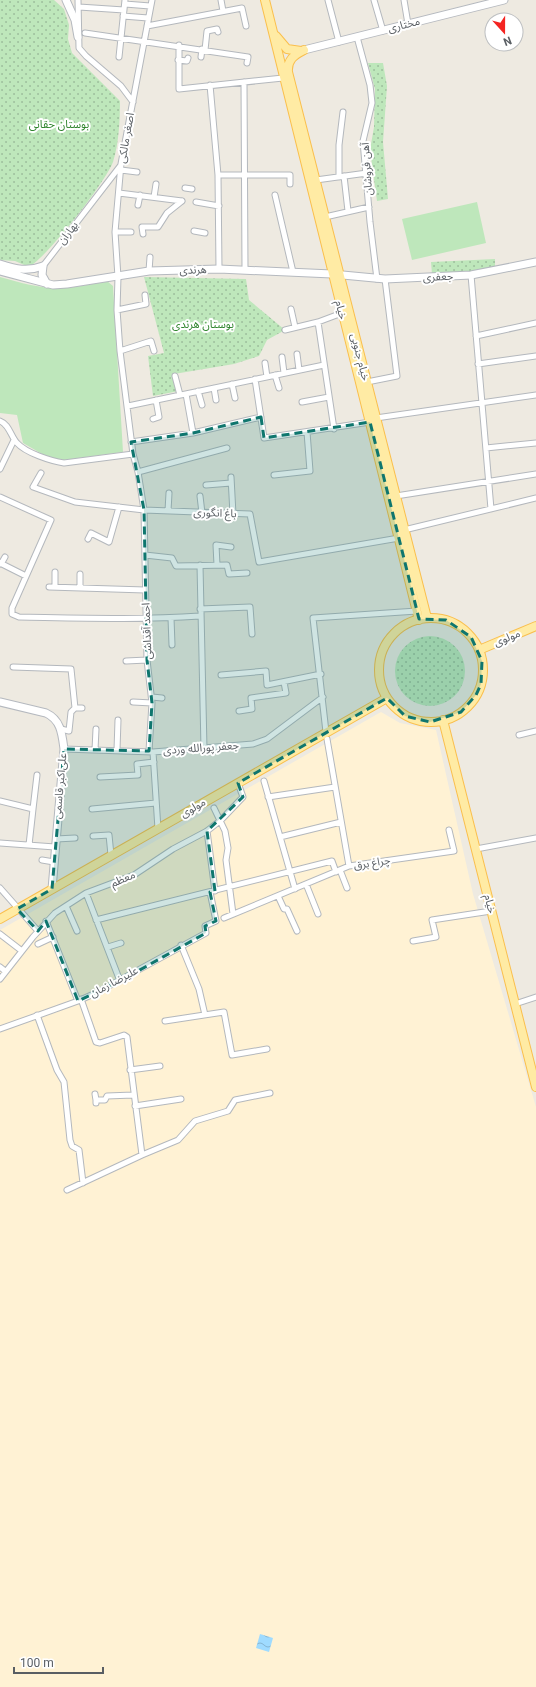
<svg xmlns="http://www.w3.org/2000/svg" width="536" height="1687" font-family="Roboto,'Noto Sans Arabic',sans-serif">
<defs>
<pattern id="grass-dots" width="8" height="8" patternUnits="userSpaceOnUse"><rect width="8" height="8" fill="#bee7bb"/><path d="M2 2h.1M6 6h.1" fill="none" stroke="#9dbe9c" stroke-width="1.8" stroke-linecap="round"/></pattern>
<pattern id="water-waves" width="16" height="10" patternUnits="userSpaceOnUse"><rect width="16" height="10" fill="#9fdbff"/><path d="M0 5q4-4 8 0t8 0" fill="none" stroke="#85b5d2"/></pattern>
</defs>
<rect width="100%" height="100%" fill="#eeeae1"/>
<path fill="#fff2d4" d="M381 712 400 723 436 730 473 894 536 1107V1687H0V930Z"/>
<path fill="url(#grass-dots)" d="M0 0H54L64 9 69 25 68 39 72 53 120 101C120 120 119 143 113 162 105 183 48 256 29 267L15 261 0 260Z
M368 63H383L387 86 383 142 388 199 377 201 370 150 374 127 375 89Z
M495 259V266L467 272 432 274 431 262Z
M144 277 246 279 249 300 285 330 267 340 259 356 234 364 174 374 179 391 153 396 148 356 164 353Z
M395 671a35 35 0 1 1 70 0a35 35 0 1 1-70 0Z"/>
<path fill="#bee7bb" d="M477 202 486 243 412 260 402 219Z
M0 277C21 283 42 289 64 288 78 287 93 284 107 281L113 286 123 452 64 460 49 458 23 443 17 415 0 413Z"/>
<path fill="url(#water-waves)" d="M260 1634 273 1638 269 1652 256 1648Z"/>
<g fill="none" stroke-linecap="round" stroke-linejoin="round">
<defs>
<path id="street" d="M78 0 79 48 86 56 121 86 133 102
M221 0 223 11
M328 0 339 42
M374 0 383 31
M404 0 408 24
M125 4 150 6
M79 7 124 10
M123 16 148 18
M147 26 242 8 246 26
M85 33 248 57 247 63
M357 37 370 85 372 103 363 141 370 222 377 279
M179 45V89L283 78
M205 50 207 31 217 29 218 32
M119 57 125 0
M201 57 202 49
M178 60 187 61 188 58
M244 82 245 269
M210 85 218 175 219 269
M121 170 137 172
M218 175H290V184
M344 176 348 211
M339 177V145L343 112
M316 180 367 173
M185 188 192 189
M119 193 182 201
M275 195 293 272
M154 197 156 184
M196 202 219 206
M138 205 140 195
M325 217 369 207
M194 231 205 233
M115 232H131
M143 234 142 227H158L167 213 182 201
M43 266 121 165
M149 271 150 257
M471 275 491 509
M291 309 295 327
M117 310 146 304 145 295
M318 322 334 429
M285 330 318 322 342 313
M476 336 536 323
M120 351 151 341 154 351
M297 354 299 370
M282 357 284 373
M265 363 267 377
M478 364 536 356
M275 375 279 388
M175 376 180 395
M255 379 264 438 370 422
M367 382 397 376 385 279
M232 384 235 398
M214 388 216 400
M198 391 202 405
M186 394 193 433
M302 402 329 397
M128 406 324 365
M376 418 536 395
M153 419 159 417 156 400
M0 421C9 424 11 437 17 443 26 453 51 461 64 463L133 454
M131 442 193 433 261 417
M486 448 536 443
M0 469 14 440
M138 472 227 448
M41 473 33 487 75 502 144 510 250 514 259 562 399 538
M274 475 310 471 307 432
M231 477 233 514
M206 485 231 483
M200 496 202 513
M396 496 536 474
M0 497 51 520 12 608V614L19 617C79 618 140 620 200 616
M168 511 169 493
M404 530 536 498
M88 539 91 533 109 542 119 507
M145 555 172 558 176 566 227 565 229 574 247 573
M0 563 26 576
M1 564 5 557
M200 565 204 749
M217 565 216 545 231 547
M80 574V588
M49 587 145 590
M55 587V572
M200 609 250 607 252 634
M171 618 172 645
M126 661 147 660
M13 667 71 669 75 708 71 712 69 731 61 729
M221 675 266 671 267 685 321 674
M152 697 162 698
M133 702 152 703
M75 708H82
M239 711 252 709 251 698 286 693 284 682
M326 732 313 618 417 611
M519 735 536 731
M327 739 349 866 454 851 449 830
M64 749 153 752 253 744 267 739 323 697
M95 750 96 729
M117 750 118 720
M149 751 152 703 147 660 144 510 138 472 133 454 120 351 117 310 118 277 115 232 121 164 152 0
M153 752 158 829
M100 777 138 775 137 764 154 762
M264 781 295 889
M268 797 335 787
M0 801 33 809 29 845
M214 808 225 831 228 848 226 860 233 914
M33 809 37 775
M92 809 156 803
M207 831 215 891
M93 836 109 835 111 855
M280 837 341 822
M56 839 75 838
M0 843 55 847
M476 849 536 838
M42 860 54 862
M340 870 347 888
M306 884 318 914
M0 888 38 931
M86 893 120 981
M278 896 284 909H287L297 931
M66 906 77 931
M224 918 349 866
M96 920 332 861 336 872
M46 921 78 1001
M0 934 22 951
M413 941 436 937 432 920 491 911
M38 944 53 937
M181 945 199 989 205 1015
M108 947 121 943
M0 967 5 971
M0 979 33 937 55 913 86 893 134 875 173 849 207 831 221 820 243 797 238 783
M81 999 96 1042 100 1043 124 1035 127 1037 142 1155
M515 1004 536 997
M37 1015 57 1070 64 1082 70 1140 72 1146 79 1150 83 1183
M165 1021 224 1012 232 1055 267 1049
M0 1029 78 1001 98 992 206 933 205 926 216 921 210 892
M130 1070 160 1066
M95 1094 96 1100
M96 1103V1100H105L107 1096 133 1095
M135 1106 181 1099
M67 1190 142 1155 178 1140 195 1121 228 1111 235 1100 270 1093"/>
<path id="secondary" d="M66 0 75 20 78 37
M304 50 504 0
M0 264C16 269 27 272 43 266
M43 266 42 275 47 284
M0 271 53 285 67 284 149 271 219 269 332 274 385 279 471 275 536 262
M0 702 46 713C61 720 62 734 64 749L52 889"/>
<path id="primary" d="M265 0 419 620
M276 36 287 49 301 51
M304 50C294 55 287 60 288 72L427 618
M379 670a52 52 0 1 1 104 0a52 52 0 1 1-104 0Z
M479 650 536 626
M443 720 536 1087
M0 919 387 698"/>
</defs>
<use href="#street" stroke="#b4b8bd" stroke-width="7"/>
<use href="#secondary" stroke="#b5b9bf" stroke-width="9"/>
<use href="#primary" stroke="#fabf4d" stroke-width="10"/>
<use href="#street" stroke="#fff" stroke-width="5"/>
<use href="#secondary" stroke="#fff" stroke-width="7"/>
<use href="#primary" stroke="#ffeba4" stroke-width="8"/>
</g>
<path fill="#0f766e" fill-opacity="0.2" stroke="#0f766e" stroke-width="3" stroke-dasharray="8 5" stroke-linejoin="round" d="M261 417 264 438 370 422 419 619 446 620 471 637 482 661 481 684 476 695 461 712 430 722 405 716 387 698 238 783 243 797 207 831 215 891 210 892 216 921 205 926 206 933 120 981 78 1001 46 921 38 931 17 909 52 889 64 749 149 751 152 703 147 660 144 510 131 442 193 433Z"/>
<g text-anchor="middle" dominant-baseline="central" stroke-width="4" stroke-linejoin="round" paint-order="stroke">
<g font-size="11" fill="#595e63" stroke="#fff">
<text transform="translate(404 25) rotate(-14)">مختاری</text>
<text transform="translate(126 138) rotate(-80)">اصغر مالکی</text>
<text transform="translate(367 169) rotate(-94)">آهن فروشان</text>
<text transform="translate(68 233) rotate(-53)">بهاران</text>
<text transform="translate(193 270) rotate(-2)">هرندی</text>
<text transform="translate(438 277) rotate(-3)">جعفری</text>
<text transform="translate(341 310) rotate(76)">خیام</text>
<text transform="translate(360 357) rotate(76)">خیام جنوبی</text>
<text transform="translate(215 513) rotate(2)">باغ انگوری</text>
<text transform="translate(147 631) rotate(-92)">احمد آقداشی</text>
<text transform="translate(507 638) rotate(-23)">مولوی</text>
<text transform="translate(201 748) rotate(-4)">جعفر پورالله وردی</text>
<text transform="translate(60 786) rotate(-85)">علی‌اکبر قاسمی</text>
<text transform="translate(193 808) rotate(-30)">مولوی</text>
<text transform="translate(372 863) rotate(-9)">چراغ برق</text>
<text transform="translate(123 879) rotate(-23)">معظم</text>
<text transform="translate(490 904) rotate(76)">خیام</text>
<text transform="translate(114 982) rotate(-28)">علیرضا زمان</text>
</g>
<g font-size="11" fill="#30852e" stroke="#fff">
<text x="59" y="124">بوستان حقانی</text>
<text x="203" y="324">بوستان هرندی</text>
</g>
</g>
<g transform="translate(504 32) rotate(159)"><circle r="19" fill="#ffffff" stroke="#bdbfc1"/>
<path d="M0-3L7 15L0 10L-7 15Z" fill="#f42421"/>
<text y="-6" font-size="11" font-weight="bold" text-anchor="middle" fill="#595e63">N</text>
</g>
<path d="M14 1667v6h89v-6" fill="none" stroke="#595e63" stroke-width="2"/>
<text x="20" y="1667" font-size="12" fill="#595e63" stroke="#ffffff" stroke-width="3" paint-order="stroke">100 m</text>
</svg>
